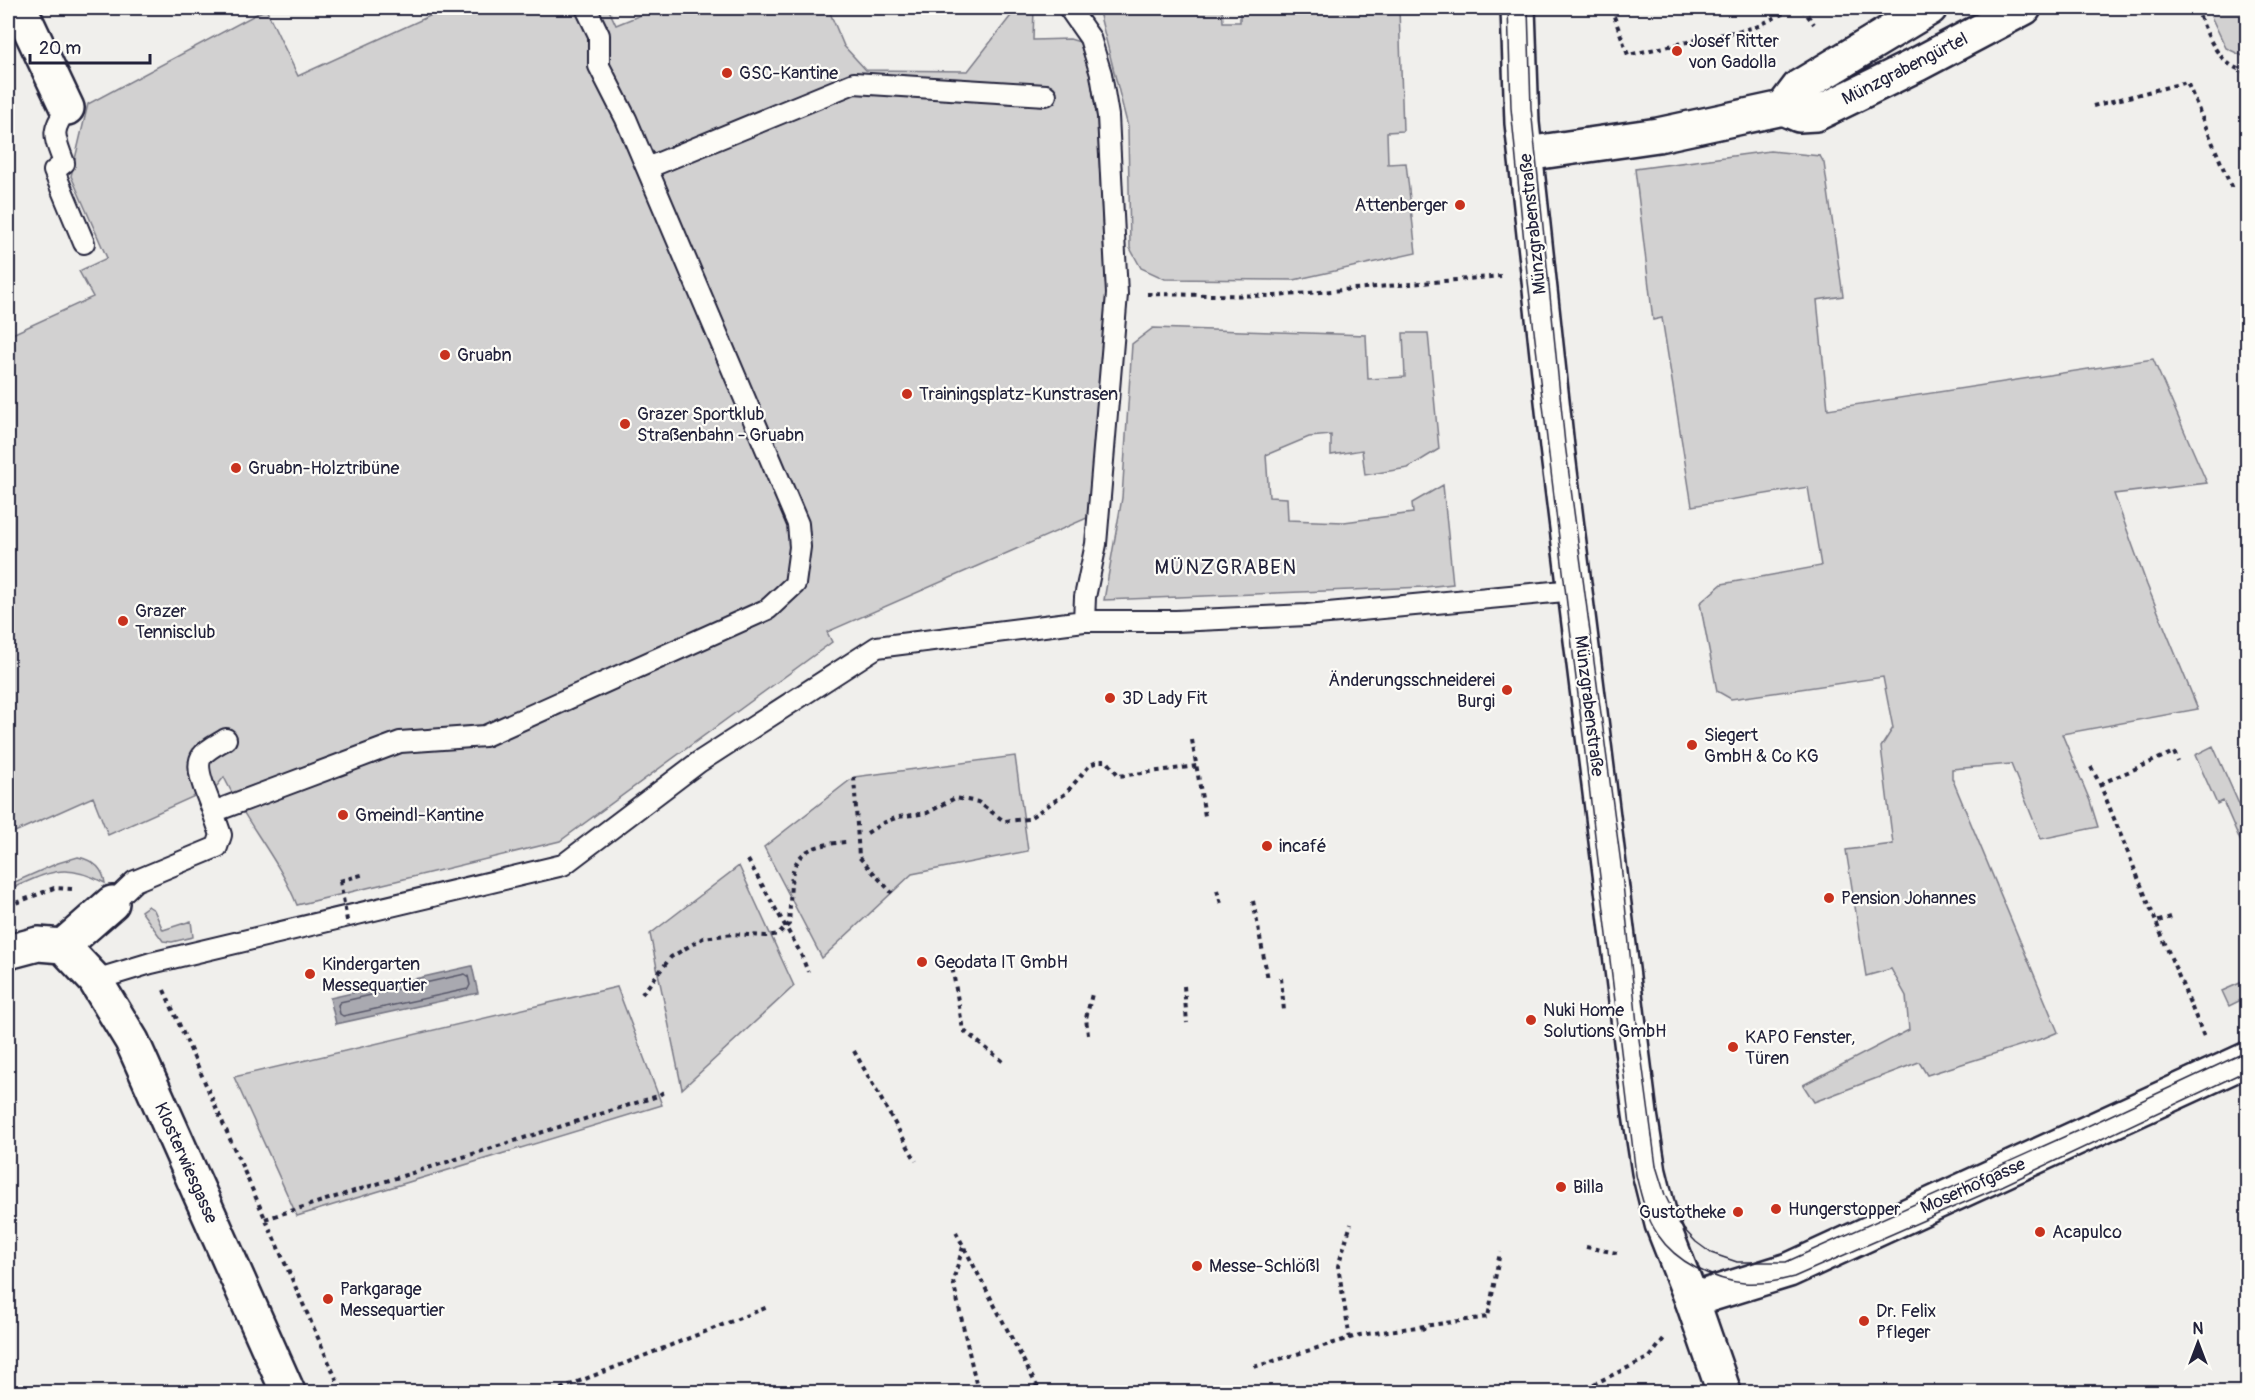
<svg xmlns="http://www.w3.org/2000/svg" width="2255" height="1400" font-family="Pangolin,sans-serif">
<rect width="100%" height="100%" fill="#f0efec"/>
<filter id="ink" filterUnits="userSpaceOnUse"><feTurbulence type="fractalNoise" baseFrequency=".0167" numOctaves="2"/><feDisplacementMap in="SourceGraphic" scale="12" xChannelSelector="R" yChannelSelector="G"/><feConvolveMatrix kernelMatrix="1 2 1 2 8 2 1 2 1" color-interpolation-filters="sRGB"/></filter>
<g filter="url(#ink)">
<path fill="#d2d1d1" stroke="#7a7a86" stroke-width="1.5" d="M447 8H608L616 25 658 8H828L844 46 866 70 968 71 1017 8H1034L1033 40 1070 39 1080 42 1090 76 1097 118 1106 291 1099 449 1087 518 827 632 832 642 560 841 297 905C279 859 245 822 224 777L217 786 108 835 93 797 8 835V336L93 297 79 271 107 258 71 176 88 104 266 9 298 76Z
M1098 8H1222L1223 22H1240V8H1399L1403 131 1387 132 1388 164 1406 163 1416 253 1294 280 1165 279 1141 268 1130 248 1128 127Z
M2207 8H2247V58L2226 48Z
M1770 151 1820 156 1824 163 1843 296 1817 300 1828 409 2153 359 2207 483 2114 494 2147 585 2198 709 2062 734 2090 801 2098 827 2041 839 2011 764 1952 769V778L2058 1032 2044 1038 1927 1075 1919 1062 1814 1102 1803 1085 1909 1030 1906 996 1891 969 1866 976 1846 850 1893 844 1881 747 1893 728 1883 677 1731 699 1717 691 1700 603 1722 584 1821 566 1808 487 1692 506 1662 318 1653 320 1635 169Z
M1153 328 1366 335 1368 379 1405 377 1403 333H1428L1439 449 1408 468 1365 475 1362 450 1331 455V435L1309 437 1266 455 1269 497 1287 498 1288 520 1344 522 1413 513 1412 503 1443 485 1453 584 1425 587 1104 600 1122 498 1132 344Z
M2213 746 2247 822V856L2223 801 2217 804 2195 755Z
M1015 756 1028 851 912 874 822 958 764 847 854 777Z
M78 857C92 860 103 868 105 883 62 861 48 873 8 890V885L58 863Z
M739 866 794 986 682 1089 650 934Z
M148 906 154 910 163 930 191 921 193 937 172 942 163 941 141 911Z
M2247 980V997L2229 1006 2222 991Z
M617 987 662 1105 297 1216 234 1077Z"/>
<path fill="#a9a9b0" stroke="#737381" stroke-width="1.5" d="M472 966 478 993 336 1024 330 998Z"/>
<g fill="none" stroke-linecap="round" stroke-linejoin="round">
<path stroke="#58586a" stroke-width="1.5" d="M465 974 468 976 470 985 468 989 343 1016 340 1014 338 1005 340 1002Z"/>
<defs>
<path id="service" d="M1069 8 1090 38 1101 74 1108 116 1117 294 1096 544 1085 597 1084 621
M67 108C50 133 54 135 64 163L54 171 84 243
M647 168 854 83 1046 95
M213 812C209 799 193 768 202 756 207 749 218 744 226 739
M112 903 135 881 217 847 221 835 213 812 400 742 485 736 768 609 795 584 800 547 798 524 626 119 599 66V35L586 8
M95 980 151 963 563 865 699 762 877 647 1084 621H1176L1307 615 1575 590"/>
<path id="minor" d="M20 8 67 108
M1783 108 1799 87 1930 8
M1526 154 1658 135 1783 108 1799 115 1816 114 1918 64 2024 8
M63 946 112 903
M8 952 38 944 63 946 95 980 132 1041 288 1392"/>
<path id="tertiary" d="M1692 1300 1789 1270 2248 1059"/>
<path id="secondary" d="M1518 8 1522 123 1557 447 1640 1114 1649 1172 1662 1224 1692 1300 1724 1392"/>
</defs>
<use href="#service" stroke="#22223b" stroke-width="24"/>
<use href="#minor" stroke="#22223b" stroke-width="38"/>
<use href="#tertiary" stroke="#22223b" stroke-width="38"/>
<use href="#secondary" stroke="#22223b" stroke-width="38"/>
<path stroke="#22223b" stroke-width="4" stroke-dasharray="4.5 4.5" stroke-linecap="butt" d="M1611 8 1628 55 1756 27 1794 8
M1802 8 1814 24
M2196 8C2208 34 2216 66 2248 72
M2093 106 2187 82 2232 189
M1147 294 1275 296 1501 276
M1192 740 1205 816
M2091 767 2100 784 2156 922
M2100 784 2174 752 2178 762
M867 833 883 823 898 817 927 813 955 798 978 802 1004 821 1028 819 1065 794 1090 765 1100 761H1107L1119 776 1197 766
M748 860 800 952 808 972
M340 881 365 874
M1217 890 1222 907
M1253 901 1268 979
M8 906 54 888 72 889
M2171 917 2156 922 2205 1039
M951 960 963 1030 1005 1063
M1281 978 1284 1011
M1184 986 1187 1023
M164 990 342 1392
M642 994 671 957 703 938 733 934 766 936 779 934 789 924C793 872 782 846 847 842
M1088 1035 1086 1018 1092 994
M854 1051 916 1161
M265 1219 658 1096 666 1090
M956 1232 1040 1392
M963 1247 953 1281 978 1392
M1586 1247 1617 1253
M1423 1326 1424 1333
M1350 1339 1338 1266 1351 1224
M1254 1367 1360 1335 1488 1317 1500 1252
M552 1392 768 1307
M1577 1392 1650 1357 1665 1337"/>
<use href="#service" stroke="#fdfcf7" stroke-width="20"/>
<use href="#minor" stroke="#fdfcf7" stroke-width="33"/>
<use href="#tertiary" stroke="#fdfcf7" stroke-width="33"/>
<use href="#secondary" stroke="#fdfcf7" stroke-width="33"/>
<path stroke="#22223b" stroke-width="1.5" d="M1508 8 1511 108 1527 273 1636 1175C1641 1196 1646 1217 1658 1235 1668 1250 1681 1260 1696 1268 1731 1286 1756 1287 1794 1277L2002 1186 2248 1070
M1528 8 1531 108 1565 444 1621 864 1637 1024 1656 1166 1665 1195 1679 1224 1696 1242 1711 1253 1737 1262H1786L2077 1131 2248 1051"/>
<path stroke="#22223b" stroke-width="4" stroke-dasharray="4.5 4.5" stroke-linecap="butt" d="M854 777 859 857 892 893
M340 881 348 926"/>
</g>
</g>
<g fill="#c8321e" stroke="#fdfcf7" stroke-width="2">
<circle cx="1677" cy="51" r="6"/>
<circle cx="727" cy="73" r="6"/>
<circle cx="1460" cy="205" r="6"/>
<circle cx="445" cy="355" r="6"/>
<circle cx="907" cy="394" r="6"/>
<circle cx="625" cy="424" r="6"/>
<circle cx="236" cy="468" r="6"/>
<circle cx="123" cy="621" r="6"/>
<circle cx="1507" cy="690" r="6"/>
<circle cx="1110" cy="698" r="6"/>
<circle cx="1692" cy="745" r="6"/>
<circle cx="343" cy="815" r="6"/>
<circle cx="1267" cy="846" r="6"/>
<circle cx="1829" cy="898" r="6"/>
<circle cx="922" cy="962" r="6"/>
<circle cx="310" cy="974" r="6"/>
<circle cx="1531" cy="1020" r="6"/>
<circle cx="1733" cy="1047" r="6"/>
<circle cx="1561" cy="1187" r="6"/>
<circle cx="1776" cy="1209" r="6"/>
<circle cx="1738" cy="1212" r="6"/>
<circle cx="2040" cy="1232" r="6"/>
<circle cx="1197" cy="1266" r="6"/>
<circle cx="328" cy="1299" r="6"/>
<circle cx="1864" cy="1321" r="6"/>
</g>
<g text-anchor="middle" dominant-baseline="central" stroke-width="4.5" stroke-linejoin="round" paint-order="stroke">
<g font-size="18" fill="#22223b" stroke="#fdfcf7" text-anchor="start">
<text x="1689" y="41">Josef Ritter<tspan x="1689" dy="21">von Gadolla</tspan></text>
<text x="739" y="73">GSC-Kantine</text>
<text x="1448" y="205" text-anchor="end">Attenberger</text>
<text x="457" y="355">Gruabn</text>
<text x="919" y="394">Trainingsplatz-Kunstrasen</text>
<text x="637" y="414">Grazer Sportklub<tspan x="637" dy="21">Straßenbahn - Gruabn</tspan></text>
<text x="248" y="468">Gruabn-Holztribüne</text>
<text x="135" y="611">Grazer<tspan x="135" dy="21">Tennisclub</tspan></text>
<text x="1495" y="680" text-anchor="end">Änderungsschneiderei<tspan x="1495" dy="21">Burgi</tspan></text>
<text x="1122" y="698">3D Lady Fit</text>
<text x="1704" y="735">Siegert<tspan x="1704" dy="21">GmbH &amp; Co KG</tspan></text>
<text x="355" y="815">Gmeindl-Kantine</text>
<text x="1279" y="846">incafé</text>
<text x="1841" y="898">Pension Johannes</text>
<text x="934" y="962">Geodata IT GmbH</text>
<text x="322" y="964">Kindergarten<tspan x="322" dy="21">Messequartier</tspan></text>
<text x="1543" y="1010">Nuki Home<tspan x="1543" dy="21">Solutions GmbH</tspan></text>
<text x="1745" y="1037">KAPO Fenster,<tspan x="1745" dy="21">Türen</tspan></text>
<text x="1573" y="1187">Billa</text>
<text x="1788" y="1209">Hungerstopper</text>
<text x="1726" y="1212" text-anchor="end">Gustotheke</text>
<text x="2052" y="1232">Acapulco</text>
<text x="1209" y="1266">Messe-Schlößl</text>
<text x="340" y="1289">Parkgarage<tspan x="340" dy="21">Messequartier</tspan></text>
<text x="1876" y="1311">Dr. Felix<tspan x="1876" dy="21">Pfleger</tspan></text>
</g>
<g font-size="18" fill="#22223b" stroke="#fdfcf7">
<text transform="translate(1905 69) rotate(-27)">Münzgrabengürtel</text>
<text transform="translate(1533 224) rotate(-96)">Münzgrabenstraße</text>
<text transform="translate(1589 706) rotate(83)">Münzgrabenstraße</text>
<text transform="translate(186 1163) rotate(66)">Klosterwiesgasse</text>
<text transform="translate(1973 1186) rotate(-24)">Moserhofgasse</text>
</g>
<g font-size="20" letter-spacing="1.5" fill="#22223b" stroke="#fdfcf7">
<text x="1226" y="567">MÜNZGRABEN</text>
</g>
</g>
<rect width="2255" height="1400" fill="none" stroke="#fdfcf7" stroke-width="30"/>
<rect x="15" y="15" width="2225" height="1370" fill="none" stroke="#22223b" stroke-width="2" filter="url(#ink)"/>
<g transform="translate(2198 1343)" stroke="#fdfcf7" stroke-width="4.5" paint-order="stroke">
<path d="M0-4.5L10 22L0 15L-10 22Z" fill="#22223b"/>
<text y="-9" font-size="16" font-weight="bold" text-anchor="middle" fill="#22223b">N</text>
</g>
<path d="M30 54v9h120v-9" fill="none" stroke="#22223b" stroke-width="3"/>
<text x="39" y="54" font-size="18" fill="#22223b" stroke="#fdfcf7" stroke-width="4.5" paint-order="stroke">20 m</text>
</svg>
